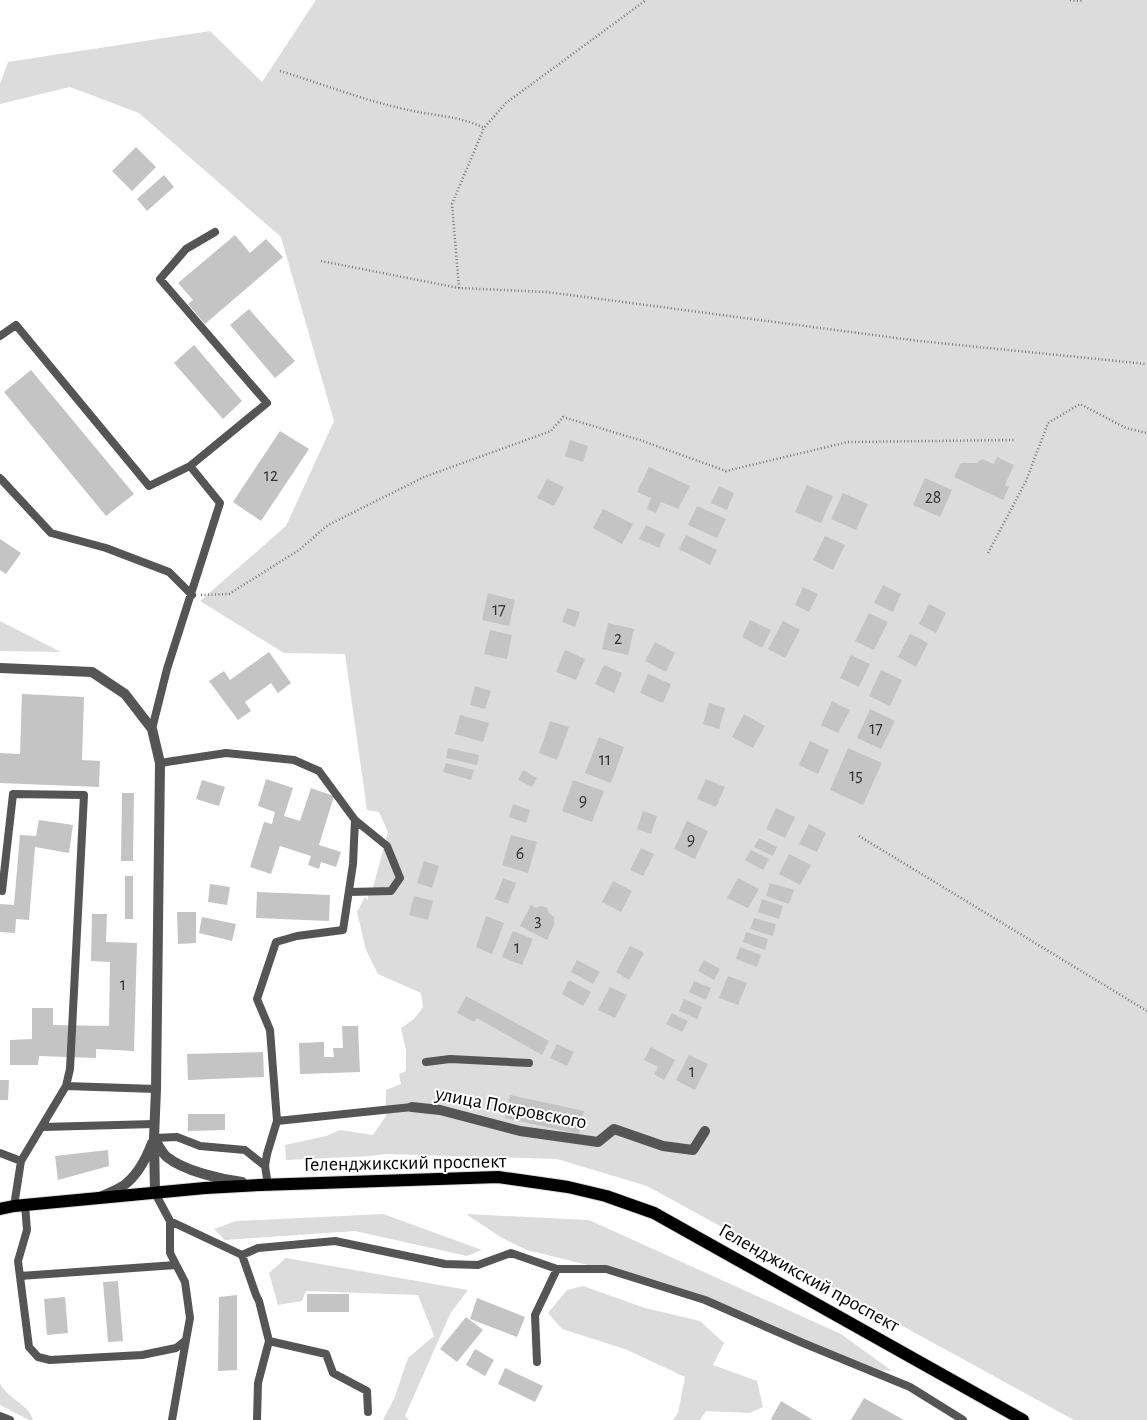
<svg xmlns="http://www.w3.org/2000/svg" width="1147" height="1420" font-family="'Alegreya Sans',sans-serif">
<rect width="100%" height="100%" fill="#fff"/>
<path fill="#dcdcdc" d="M316 0H1147V1420H1074L647 1186 557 1159 386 1154 371 1156 286 1160 285 1145 326 1136 340 1130 373 1135 386 1116V1090L401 1084 399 1074 406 1071V1050L401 1028 414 1019 423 1007 421 993 378 974 366 950 357 912 365 897 368 900V888L371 895 388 832 379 812 367 810 345 654 284 653 200 601 286 526 334 421 281 237 139 113 70 87 0 104V84L8 62 210 31 262 82Z
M0 621 61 652 0 651Z
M383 1214 482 1250 467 1256 355 1231 225 1240 214 1229 236 1221Z
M466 1214 589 1220 841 1334 892 1371 862 1368 736 1313 620 1273 527 1250 502 1238Z
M286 1258 468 1290 450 1314 405 1416 409 1420H383L394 1399 408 1358 434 1336 418 1295 306 1291 302 1301 278 1305 269 1273Z
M583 1286 645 1308 700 1321 724 1343 713 1365 757 1381 763 1407 750 1413 706 1411 700 1420H673L678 1413 685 1377 625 1349 562 1329 548 1313 567 1290Z
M0 1383C7 1399 29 1404 33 1420H29L0 1405Z"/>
<path fill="#c4c4c4" d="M136 147 156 167 132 191 112 171Z
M164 175 174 187 147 211 137 199Z
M235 235 250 253 266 239 283 257 205 324 188 304 193 300 178 283Z
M249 309 295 361 275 378 230 325Z
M194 345 242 401 223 419 174 363Z
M31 370 134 494 106 516 4 392Z
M280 431 309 449 261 521 233 502Z
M570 440 588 446 583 462 565 456Z
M997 457 1014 465 1005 485 1009 487 1003 500 954 477 961 463H977L982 459 994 464Z
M649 467 690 486 678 509 661 502 656 513 647 509 651 498 637 492Z
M925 478 952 490 940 517 913 505Z
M547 479 564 487 554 506 537 498Z
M807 485 833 496 821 523 795 512Z
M719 486 734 493 727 510 711 503Z
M843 493 868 504 856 530 831 519Z
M697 506 726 519 717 538 688 525Z
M603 509 633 524 622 544 593 528Z
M646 525 665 534 659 548 639 539Z
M686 535 717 550 710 565 679 549Z
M825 536 845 545 833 570 813 560Z
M0 539 21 553 6 574 0 570Z
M883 585 901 594 893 612 874 603Z
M803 587 818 594 809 612 795 605Z
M488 593 515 600 509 626 482 620Z
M929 604 946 613 936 633 919 624Z
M567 608 580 612 575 627 562 622Z
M869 613 888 622 874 650 855 641Z
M750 620 771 630 762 648 742 637Z
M783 621 800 630 785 658 768 649Z
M608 623 634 629 628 655 602 649Z
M490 630 512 635 507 659 484 654Z
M910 634 928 643 916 667 898 657Z
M655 642 675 653 666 672 645 661Z
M565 650 585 659 576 680 556 672Z
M269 652 291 683 278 693 271 683 245 702 251 711 238 720 209 681 224 671 230 680Z
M851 655 870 664 859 687 840 678Z
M604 665 622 673 614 693 595 684Z
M881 670 902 680 890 706 869 696Z
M648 674 671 684 663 703 640 693Z
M475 686 491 691 485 709 470 705Z
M22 694 84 697 82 760 100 761 99 787 0 783V753L20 754Z
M832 701 850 710 838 733 821 725Z
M709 703 725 708 719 729 703 724Z
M870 709 895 721 881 749 857 738Z
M744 714 765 726 753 748 732 737Z
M460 715 489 723 483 742 455 734Z
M550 721 569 727 557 760 539 753Z
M599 737 624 747 611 783 585 773Z
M810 741 829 750 818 774 799 765Z
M448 748 479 755 477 765 446 758Z
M848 748 882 763 863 805 830 790Z
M446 763 474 770 471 780 443 772Z
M523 770 537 778 532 787 518 780Z
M266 779 293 788 284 816 300 821 311 788 334 796 319 845 341 852 336 867 321 862 319 869 308 865 311 856 280 846 271 874 250 867 264 822 272 824 275 812 258 806Z
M706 779 725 787 716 807 697 799Z
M202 780 225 787 219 806 196 799Z
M573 780 604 791 592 822 562 811Z
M122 793H134L133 861H121Z
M513 804 530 810 526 823 509 817Z
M776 808 795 817 785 838 766 829Z
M643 811 657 816 651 834 637 829Z
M39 820 73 825 69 853 35 847 29 920 16 919 15 933 0 932V904L14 905 20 835 36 836Z
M687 821 708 831 695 859 674 849Z
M809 824 826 833 817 852 799 844Z
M511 835 537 842 528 873 502 865Z
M759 838 777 847 773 856 754 847Z
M641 848 654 854 643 876 630 870Z
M751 850 769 859 763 870 745 860Z
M789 854 811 865 800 885 779 874Z
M424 861 439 866 432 888 417 883Z
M125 876H133V919H125Z
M503 878 516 883 508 904 495 899Z
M738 878 759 889 748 908 727 898Z
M613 881 632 891 621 912 602 902Z
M770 883 794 890 789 904 766 896Z
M210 884 230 887 227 905 208 902Z
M257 892 330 895 329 921 256 918Z
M414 896 433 901 428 920 409 915Z
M762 899 783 906 779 919 758 912Z
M531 905 536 908 541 906 547 908 549 913 554 917V925L547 940 520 926Z
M177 912H196V943L178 944Z
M92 914H107L106 942 137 943 134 1051 96 1049V1058L39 1056 38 1065H10V1040L32 1039V1008H53V1025L109 1026 110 962 91 961Z
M486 916 504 923 492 954 476 947Z
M202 917 236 924 232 941 199 933Z
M754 918 776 924 773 936 750 929Z
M513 931 533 939 522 965 502 957Z
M746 932 768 939 765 950 743 942Z
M630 946 644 953 629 980 616 972Z
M740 947 761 955 757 967 736 959Z
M577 960 600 972 593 984 571 972Z
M704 960 720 969 714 980 698 971Z
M728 976 747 983 738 1005 719 998Z
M569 980 591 992 583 1006 562 994Z
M694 981 711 988 706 1000 689 992Z
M610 987 627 995 615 1018 598 1010Z
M466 996 549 1041 542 1055 477 1018 474 1022 457 1013Z
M684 999 702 1007 697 1019 679 1011Z
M672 1013 688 1021 682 1032 666 1024Z
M342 1026H358L360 1072 300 1074 299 1043 324 1042V1057H334L333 1048H343Z
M557 1044 574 1052 567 1066 550 1058Z
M651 1047 675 1060 664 1080 654 1074 658 1067 644 1060Z
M263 1052 264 1077 188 1080 187 1054Z
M689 1055 708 1064 695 1090 676 1080Z
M0 1080H9L8 1100H0Z
M510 1095 584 1111 579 1134 505 1118Z
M188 1114H225V1130L188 1131Z
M108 1150 109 1166 58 1180 55 1156Z
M118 1281 123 1341 108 1342 103 1282Z
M307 1294H349V1312H307Z
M237 1295V1370L218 1371 219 1297Z
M65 1297 68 1333 47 1335 44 1299Z
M477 1298 525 1317 517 1337 470 1319Z
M466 1317 483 1330 457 1362 440 1349Z
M475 1349 494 1360 485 1376 466 1365Z
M505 1368 543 1386 535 1402 498 1384Z
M864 1398 904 1420H851Z
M781 1401 813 1420H773L771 1419Z"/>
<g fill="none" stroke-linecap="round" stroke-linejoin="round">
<defs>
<path id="primary" d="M0 1209 14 1206 205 1188 260 1185 498 1177 568 1187 606 1196 654 1213 1023 1420"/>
</defs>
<use href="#primary" stroke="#dbdbdb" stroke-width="14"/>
<path stroke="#777" stroke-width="2.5" stroke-dasharray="1 2.5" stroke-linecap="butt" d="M1070 0 1080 1 1082 0
M280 71C323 84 365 101 409 110 434 116 461 116 484 128
M321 261 459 288 547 292 919 341 1147 364
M459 288 452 204 484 128 506 103 646 0
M988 553 1026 481 1048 423 1080 404 1126 428 1147 433
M201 595 229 594 299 550 328 525 424 477 551 431 563 417 640 440 726 471 848 442 1016 440
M859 836 1147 1011"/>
<path stroke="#555" stroke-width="8" d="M0 336 16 325 149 486 190 466
M0 478 51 533 106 548 169 572 192 595
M152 729 167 669 220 503 190 466 267 403 160 279 186 249 215 232
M160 763 226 753 294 760 319 771 355 820 353 864 343 930 297 936 276 942 257 999 270 1030 277 1121
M2 891 13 794 84 795 70 1069 66 1086 21 1161 14 1206
M349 892 391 891 400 878 387 846 355 820
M426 1062 450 1059 529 1063
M66 1086 156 1089
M43 1127 154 1124
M154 1138 177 1137 200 1146 245 1150 265 1166 268 1185
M0 1153 21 1161
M265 1166 267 1154 277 1121 412 1107
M25 1205 27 1230 18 1261 29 1347 38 1357 50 1360 142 1355 176 1348 186 1340 190 1318 185 1282 170 1253V1221L155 1193
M170 1221 242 1255
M20 1276 176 1265
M269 1341 326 1354 333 1373 367 1391 368 1412
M537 1362 535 1315 557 1269
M0 1416 10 1420
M172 1420 186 1340
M257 1420 258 1383 269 1341 259 1301 256 1295 242 1255 258 1248 335 1241 445 1264 478 1265 511 1253 557 1269H606L705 1300 803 1343 910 1387 963 1420"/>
<path stroke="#555" stroke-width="10" d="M0 668 92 672 125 694 152 729 160 763 156 1089 154 1138 155 1193
M412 1107 440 1110 520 1131 598 1142 614 1129 663 1146 693 1150 705 1131
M154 1138C158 1144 162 1153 167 1157 184 1171 220 1179 242 1182
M102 1196C109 1193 117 1190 123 1186 137 1176 146 1159 152 1143"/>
<use href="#primary" stroke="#000" stroke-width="12"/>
</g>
<g text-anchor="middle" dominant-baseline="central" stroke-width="4" stroke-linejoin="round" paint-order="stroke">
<g font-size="18" fill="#313131">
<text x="271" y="476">12</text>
<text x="933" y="498">28</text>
<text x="499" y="610">17</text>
<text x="618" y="639">2</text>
<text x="876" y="729">17</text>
<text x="605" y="760">11</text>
<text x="856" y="776">15</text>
<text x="583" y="801">9</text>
<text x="691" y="840">9</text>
<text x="520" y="854">6</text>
<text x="538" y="921">3</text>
<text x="517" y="948">1</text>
<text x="123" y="985">1</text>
<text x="692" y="1072">1</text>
</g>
<g font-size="20" fill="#000" stroke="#fff">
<text transform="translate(511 1108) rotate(11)">улица Покровского</text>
<text transform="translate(405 1163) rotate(-1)">Геленджикский проспект</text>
<text transform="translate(809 1278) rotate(29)">Геленджикский проспект</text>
</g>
</g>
</svg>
